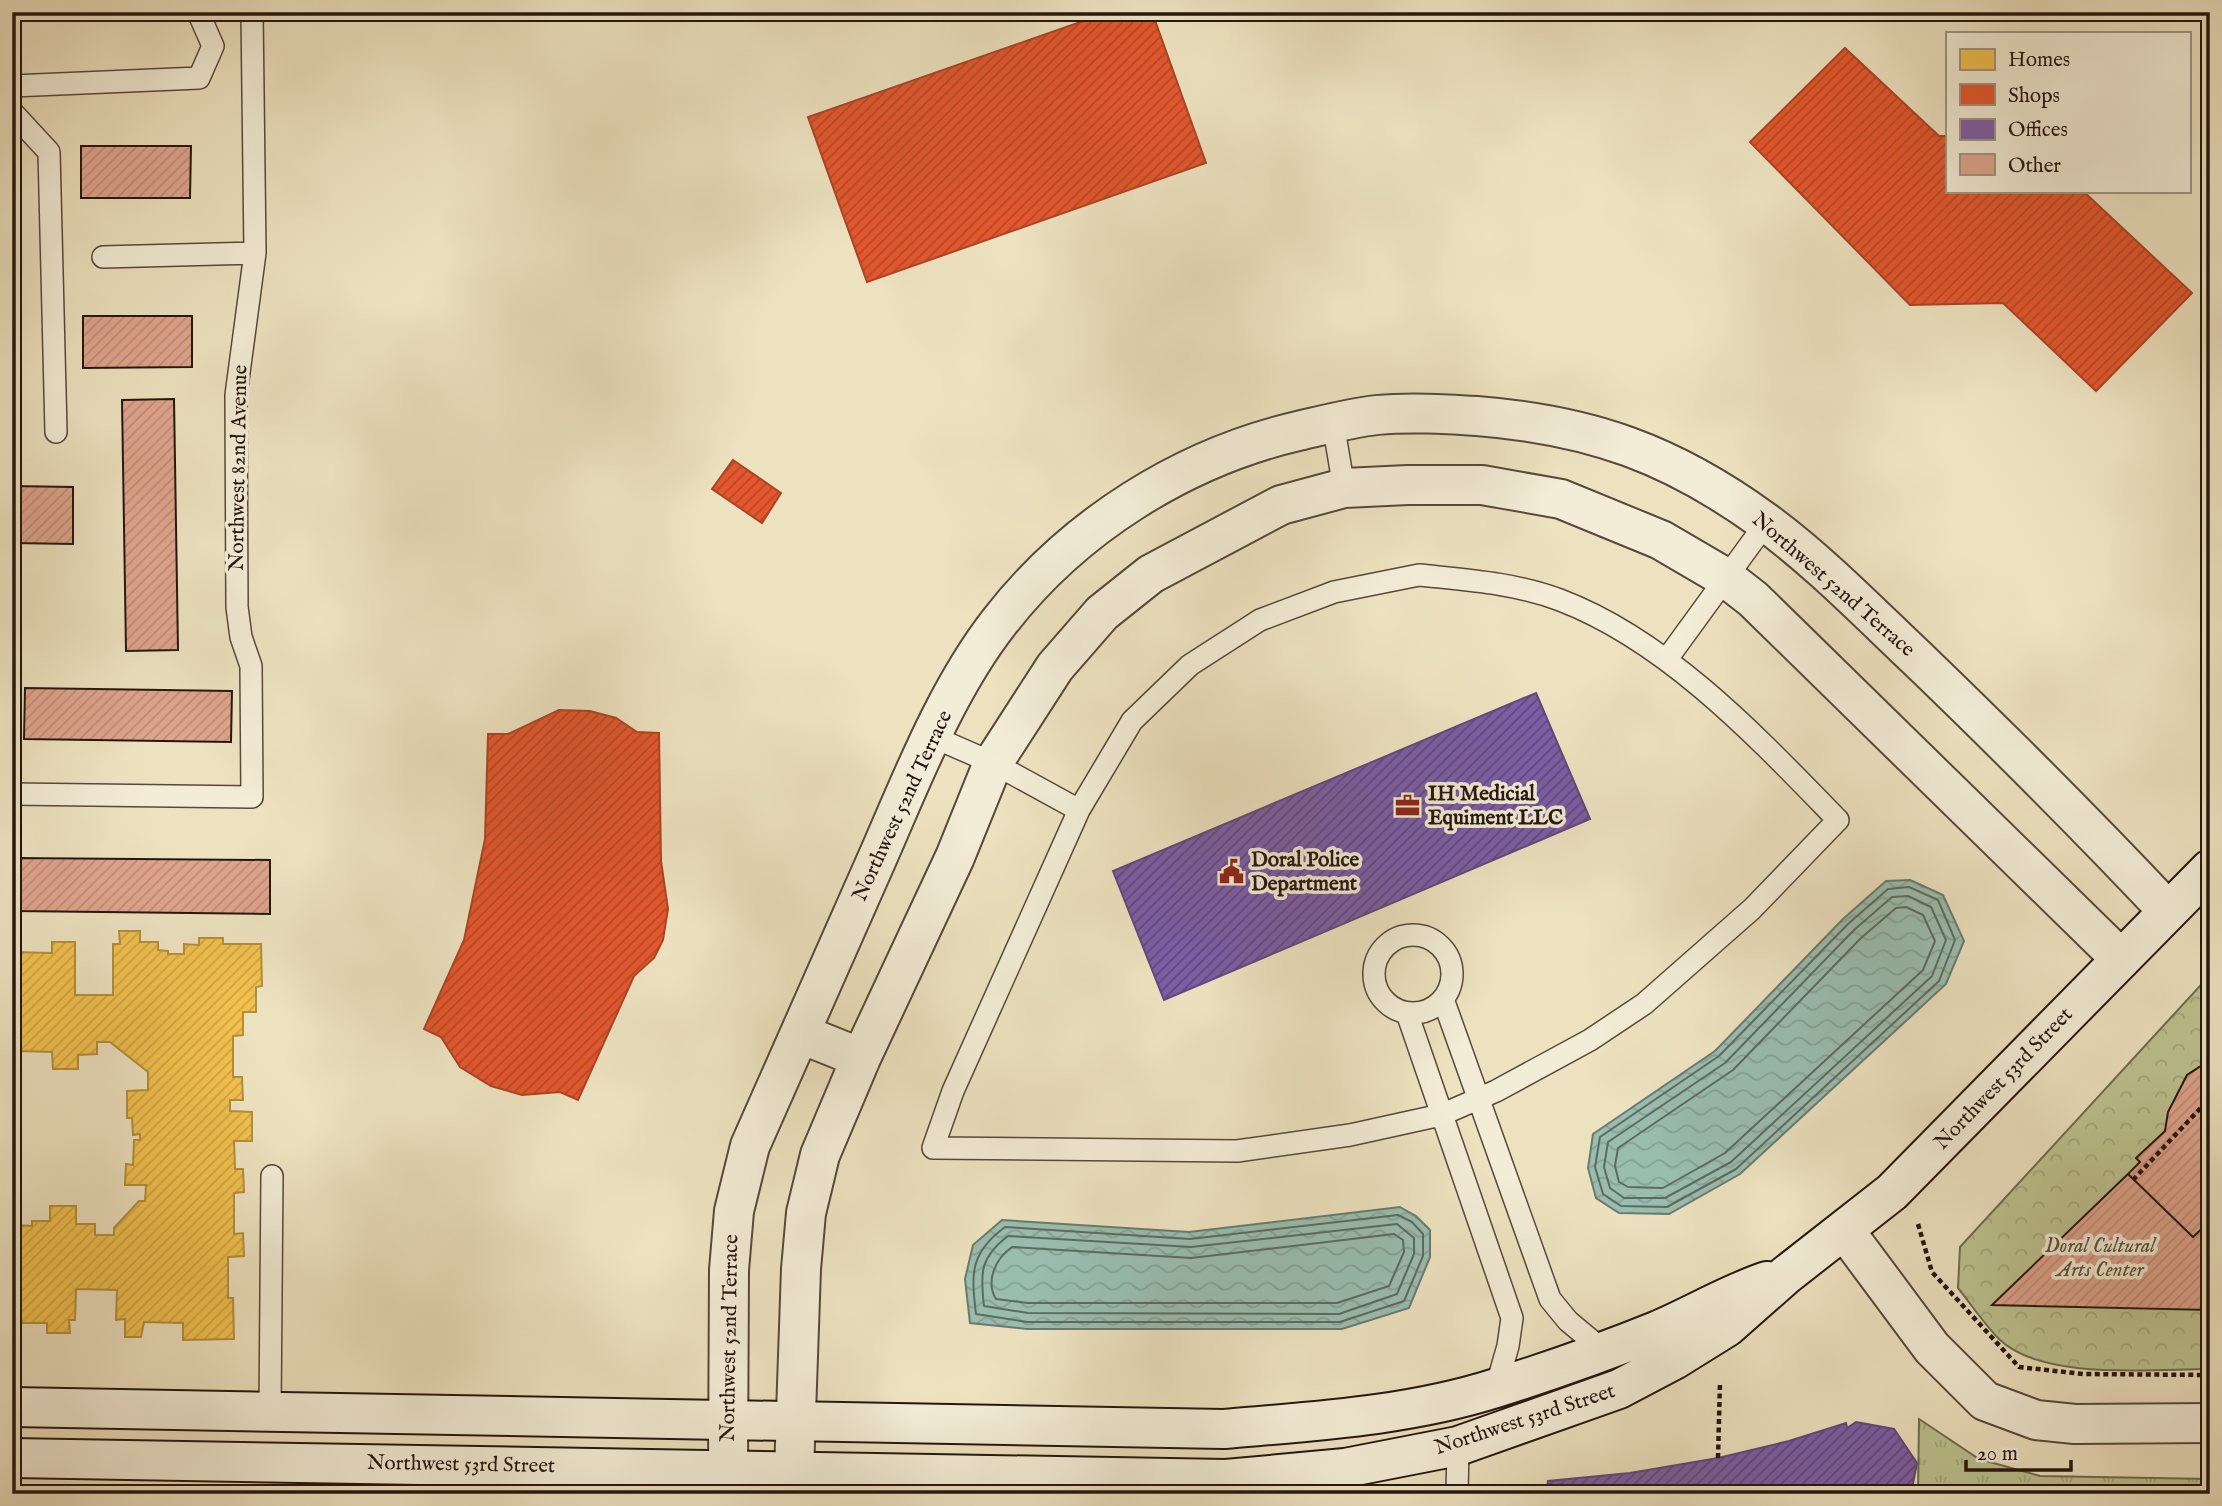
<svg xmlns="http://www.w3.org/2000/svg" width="2222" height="1506" font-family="'IM FELL English',serif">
<defs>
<pattern id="grass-tufts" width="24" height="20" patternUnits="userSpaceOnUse" patternTransform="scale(1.75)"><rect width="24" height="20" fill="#bdc290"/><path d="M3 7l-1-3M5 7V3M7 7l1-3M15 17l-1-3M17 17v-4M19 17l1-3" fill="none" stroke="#a2a67b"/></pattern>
<pattern id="park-crowns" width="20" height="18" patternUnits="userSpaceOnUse" patternTransform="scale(1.75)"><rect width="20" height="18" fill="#bdc290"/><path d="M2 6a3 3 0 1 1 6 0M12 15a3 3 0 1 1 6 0" fill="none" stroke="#a2a67b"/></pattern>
<pattern id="water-waves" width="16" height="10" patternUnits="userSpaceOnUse" patternTransform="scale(1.75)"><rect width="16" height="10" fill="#99beb0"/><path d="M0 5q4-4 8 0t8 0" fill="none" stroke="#84a396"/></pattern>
<pattern id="homes-hatch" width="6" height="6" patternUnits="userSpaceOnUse" patternTransform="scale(1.75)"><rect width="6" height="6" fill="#f2c14e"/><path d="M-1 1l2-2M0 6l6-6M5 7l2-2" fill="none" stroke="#cfa543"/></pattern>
<pattern id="shops-hatch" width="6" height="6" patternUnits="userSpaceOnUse" patternTransform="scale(1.75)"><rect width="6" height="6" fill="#e4572e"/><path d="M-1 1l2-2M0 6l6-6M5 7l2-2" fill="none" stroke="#b94726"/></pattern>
<pattern id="offices-hatch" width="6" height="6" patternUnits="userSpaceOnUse" patternTransform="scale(1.75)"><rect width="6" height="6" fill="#7b5ea7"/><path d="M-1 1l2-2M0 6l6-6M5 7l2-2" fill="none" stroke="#5f487e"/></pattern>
<pattern id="building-hatch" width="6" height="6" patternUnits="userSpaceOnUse" patternTransform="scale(1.75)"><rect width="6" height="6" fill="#dfa48d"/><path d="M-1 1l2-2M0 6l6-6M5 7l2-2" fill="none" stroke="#bf8c79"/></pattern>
</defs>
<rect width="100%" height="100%" fill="#ede2c0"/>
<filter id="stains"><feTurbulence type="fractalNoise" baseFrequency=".00286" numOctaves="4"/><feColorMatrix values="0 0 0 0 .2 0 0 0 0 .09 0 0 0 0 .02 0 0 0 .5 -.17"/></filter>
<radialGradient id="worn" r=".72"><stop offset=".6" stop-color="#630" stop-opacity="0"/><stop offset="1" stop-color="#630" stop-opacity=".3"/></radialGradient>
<path fill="url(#grass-tufts)" stroke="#706c50" stroke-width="2" d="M1919 1419 1979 1459 2040 1476 2210 1479V1494H1918Z"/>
<path fill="url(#park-crowns)" stroke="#706c50" stroke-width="2" d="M2210 975V1369C2152 1369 2042 1381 1999 1339 1984 1324 1971 1304 1958 1288L1960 1247Z"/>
<path fill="url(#water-waves)" stroke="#6a7b70" stroke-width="2" d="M1910 880 1943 895 1964 941 1946 984 1740 1174 1669 1214 1619 1213 1596 1198 1588 1168 1593 1134 1715 1051 1843 919 1886 881Z
M1400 1207 1416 1216 1430 1230V1257L1409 1308 1342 1329H1027L970 1323 965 1279 973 1245 1002 1220 1189 1232Z"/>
<path fill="url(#homes-hatch)" stroke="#b48e3b" stroke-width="2" d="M119 931H140V942H158V950L168 951V954H184V944L199 945V938H223V944H261L262 986 256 987V1012H243V1035L233 1036V1077H242L243 1100H230V1111L252 1112V1141H234L235 1169H243L244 1192 234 1193V1234L243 1233 244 1256 228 1257V1298H233L234 1339 183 1340V1323L144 1322 141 1337H125V1319L116 1320 117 1290 76 1289 75 1320H69L70 1333H47V1323H12V1207H17V1225L32 1226V1221H50V1206H76V1224H95V1235H114V1228L139 1201H145L146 1185H125L126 1164 133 1165 134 1140H140V1134L133 1135 132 1118H127V1091L148 1090V1072L110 1042H97V1054L78 1055V1069H53L52 1052 19 1051V1071H12V952L52 953V942H75V995H113V944H120Z"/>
<path fill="url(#shops-hatch)" stroke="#aa4425" stroke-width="2" d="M1109 12H1152L1206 163 867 282 808 117Z
M1845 48 1939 136H1947V191H2083L2192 293 2096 391 2003 303 1910 305 1750 142Z
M733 460 781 493 762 523 712 489Z
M559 710 590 711 616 718 637 732 659 733 661 861 668 909 663 940 654 958 634 976 578 1100 560 1092 522 1095 491 1086 460 1067 441 1037 424 1029 464 940 485 839 488 734H508Z"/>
<path fill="url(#offices-hatch)" stroke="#61487a" stroke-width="2" d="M1536 693 1590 819 1164 1000 1113 871Z
M1856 1422 1894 1429 1917 1463 1911 1494H1516L1517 1488 1547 1489 1548 1481 1630 1473 1718 1458 1789 1441 1846 1423 1847 1428Z"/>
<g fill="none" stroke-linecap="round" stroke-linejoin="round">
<path stroke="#5e6a60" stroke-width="2" d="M1909 887 1938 900 1955 940 1939 981 1736 1169 1667 1207 1621 1206 1603 1194 1595 1167 1600 1137 1719 1056 1848 924 1888 889Z
M1908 896 1931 907 1946 940 1932 976 1731 1162 1665 1198H1624L1610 1188 1604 1167 1608 1142 1725 1063 1854 930 1892 897Z
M1906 907 1923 915 1935 941 1923 970 1725 1153 1663 1188 1628 1187 1619 1182 1615 1166 1618 1148 1733 1070 1861 938 1896 908Z
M1398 1215 1412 1222 1423 1234V1256L1404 1301 1340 1322H1027L976 1314C971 1273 970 1253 1005 1227L1190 1239Z
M1397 1224 1414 1238V1254L1397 1294 1339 1314 1028 1313 984 1306C980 1273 980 1257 1008 1236L1191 1247Z
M1394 1234 1403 1240 1404 1252 1389 1286 1337 1303H1028L996 1299C985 1281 996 1258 1012 1247L1191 1258Z"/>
</g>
<path fill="url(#building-hatch)" stroke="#241610" stroke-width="2" d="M81 146H191L190 198H81Z
M83 316H192V367L83 368Z
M174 399 178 650 126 651 122 400Z
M12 486 73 487V544L12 543Z
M25 688 232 691 231 742 24 739Z
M12 689H17L16 739 12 738Z
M15 858 270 860V914L14 911Z
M2210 1060V1221L2193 1237 2128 1174 2140 1162 2136 1158 2165 1131 2168 1112 2187 1075Z
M2128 1174 2193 1237 2210 1221V1310L1992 1305Z"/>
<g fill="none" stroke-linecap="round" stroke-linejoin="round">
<defs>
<path id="lane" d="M12 86 199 78 213 46 198 12
M12 112 49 152 56 432
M103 257 255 253
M1333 423 1344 488
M1419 575C1466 580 1515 583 1560 600 1668 641 1759 739 1838 820L1752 909 1644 1004 1590 1040 1496 1091 1441 1115 1350 1135 1237 1151 933 1148 953 1091 1079 810 1132 721 1190 665 1260 620 1334 592Z
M1667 659 1766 523
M931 736 993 763 1079 810
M12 794 252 797 251 666 241 637 237 607 236 395 255 253 252 12
M1374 974a39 39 0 1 1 78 0a39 39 0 1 1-78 0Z
M1443 999 1550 1299 1568 1321 1604 1351
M1407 1013 1512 1318 1508 1346 1496 1388
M270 1411 272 1176
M1457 1494 1458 1446"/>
<path id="street" d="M801 1034 861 1058
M1845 1231 1932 1348 1985 1401 2036 1420 2075 1424 2210 1423
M728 1470 729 1270 734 1211 750 1146C794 1048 837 950 880 852 913 776 948 687 1000 621 1073 527 1182 458 1298 431 1324 425 1350 418 1377 415 1410 412 1444 414 1477 416 1591 425 1672 454 1764 521 1820 562 1870 614 1921 662 2005 743 2088 826 2168 911
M794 1472 801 1269 806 1213 820 1155 861 1058 955 857 993 763 1055 667 1102 613 1151 574 1281 505 1344 488 1408 485H1482L1561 499 1661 540 1726 578 1753 599 2121 959"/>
<path id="secondary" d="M12 1407 1224 1429C1315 1421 1408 1416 1496 1388 1550 1371 1604 1352 1656 1331 1694 1315 1728 1294 1767 1281
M12 1458 1226 1479 1345 1468 1458 1446 1619 1389 1674 1360 1727 1327 1786 1275 1892 1192 2210 869"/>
</defs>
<use href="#lane" stroke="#56493c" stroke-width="24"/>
<use href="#street" stroke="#56493c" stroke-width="42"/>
<use href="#secondary" stroke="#241610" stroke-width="42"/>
<path stroke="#241610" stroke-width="4.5" stroke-dasharray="5 3.5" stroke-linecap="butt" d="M2133 1180 2210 1098
M1918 1224 1932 1272 2019 1367 2083 1374 2210 1375
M2209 1228H2210
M1718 1458 1720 1382"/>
<use href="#lane" stroke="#f3ecd6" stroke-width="21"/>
<use href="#street" stroke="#f3ecd6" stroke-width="38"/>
<use href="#secondary" stroke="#f3ecd6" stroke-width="38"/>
</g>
<defs>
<symbol id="office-bare" viewBox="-9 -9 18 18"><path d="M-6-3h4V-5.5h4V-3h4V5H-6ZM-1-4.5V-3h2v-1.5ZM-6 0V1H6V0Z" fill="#8f2418" stroke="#f3ecd6" stroke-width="2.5" paint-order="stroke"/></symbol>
<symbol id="civic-bare" viewBox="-9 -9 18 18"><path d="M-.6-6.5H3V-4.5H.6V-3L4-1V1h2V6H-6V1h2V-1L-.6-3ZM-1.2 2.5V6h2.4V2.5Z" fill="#8f2418" stroke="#f3ecd6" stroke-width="2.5" paint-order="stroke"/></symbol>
</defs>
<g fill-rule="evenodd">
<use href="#office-bare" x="1390" y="788" width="35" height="35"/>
<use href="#civic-bare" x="1214" y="854" width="35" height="35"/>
</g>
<g text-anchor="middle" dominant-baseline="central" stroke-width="7" stroke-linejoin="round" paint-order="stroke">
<g font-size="21" fill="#241610" stroke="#f3ecd6">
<text transform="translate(239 468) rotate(-89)">Northwest 82nd Avenue</text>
<text transform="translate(1833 585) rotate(41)">Northwest 52nd Terrace</text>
<text transform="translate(903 806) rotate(-65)">Northwest 52nd Terrace</text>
<text transform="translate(2004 1079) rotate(-46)">Northwest 53rd Street</text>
<text transform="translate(730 1338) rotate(-89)">Northwest 52nd Terrace</text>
<text transform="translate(1525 1420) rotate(-18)">Northwest 53rd Street</text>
<text transform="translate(461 1465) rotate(1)">Northwest 53rd Street</text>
</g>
<g font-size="21" font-weight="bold" fill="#241610" stroke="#f3ecd6" text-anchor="start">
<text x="1428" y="794">IH Medicial<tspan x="1428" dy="24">Equiment LLC</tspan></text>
<text x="1251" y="860">Doral Police<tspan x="1251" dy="24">Department</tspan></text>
</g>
<g font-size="21" font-style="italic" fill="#5a523d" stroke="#f3ecd6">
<text x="2100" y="1246">Doral Cultural<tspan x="2100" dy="24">Arts Center</tspan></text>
</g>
</g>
<rect width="2222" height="1506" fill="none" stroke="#ede2c0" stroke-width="42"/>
<rect x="14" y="14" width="2194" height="1478" fill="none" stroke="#241610" stroke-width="3.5"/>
<rect x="21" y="21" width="2180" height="1464" fill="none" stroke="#241610" stroke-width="2"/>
<rect x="1946" y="32" width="245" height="161" fill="#f3ecd6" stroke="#a09687" stroke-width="2"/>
<rect x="1960" y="49" width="35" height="21" fill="#f2c14e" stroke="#a09687" stroke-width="2"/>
<text x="2008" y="66" font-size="21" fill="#241610">Homes</text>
<rect x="1960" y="84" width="35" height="21" fill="#e4572e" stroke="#a09687" stroke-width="2"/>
<text x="2008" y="102" font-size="21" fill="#241610">Shops</text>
<rect x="1960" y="119" width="35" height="21" fill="#7b5ea7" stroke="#a09687" stroke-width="2"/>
<text x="2008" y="136" font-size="21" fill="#241610">Offices</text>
<rect x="1960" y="154" width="35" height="21" fill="#dfa48d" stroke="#a09687" stroke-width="2"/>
<text x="2008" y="172" font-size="21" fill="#241610">Other</text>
<path d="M1966 1460v10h105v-10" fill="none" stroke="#241610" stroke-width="3.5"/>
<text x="1977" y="1460" font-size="21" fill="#241610" stroke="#f3ecd6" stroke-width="5" paint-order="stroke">20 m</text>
<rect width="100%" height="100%" filter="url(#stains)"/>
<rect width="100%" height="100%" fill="url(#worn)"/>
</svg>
